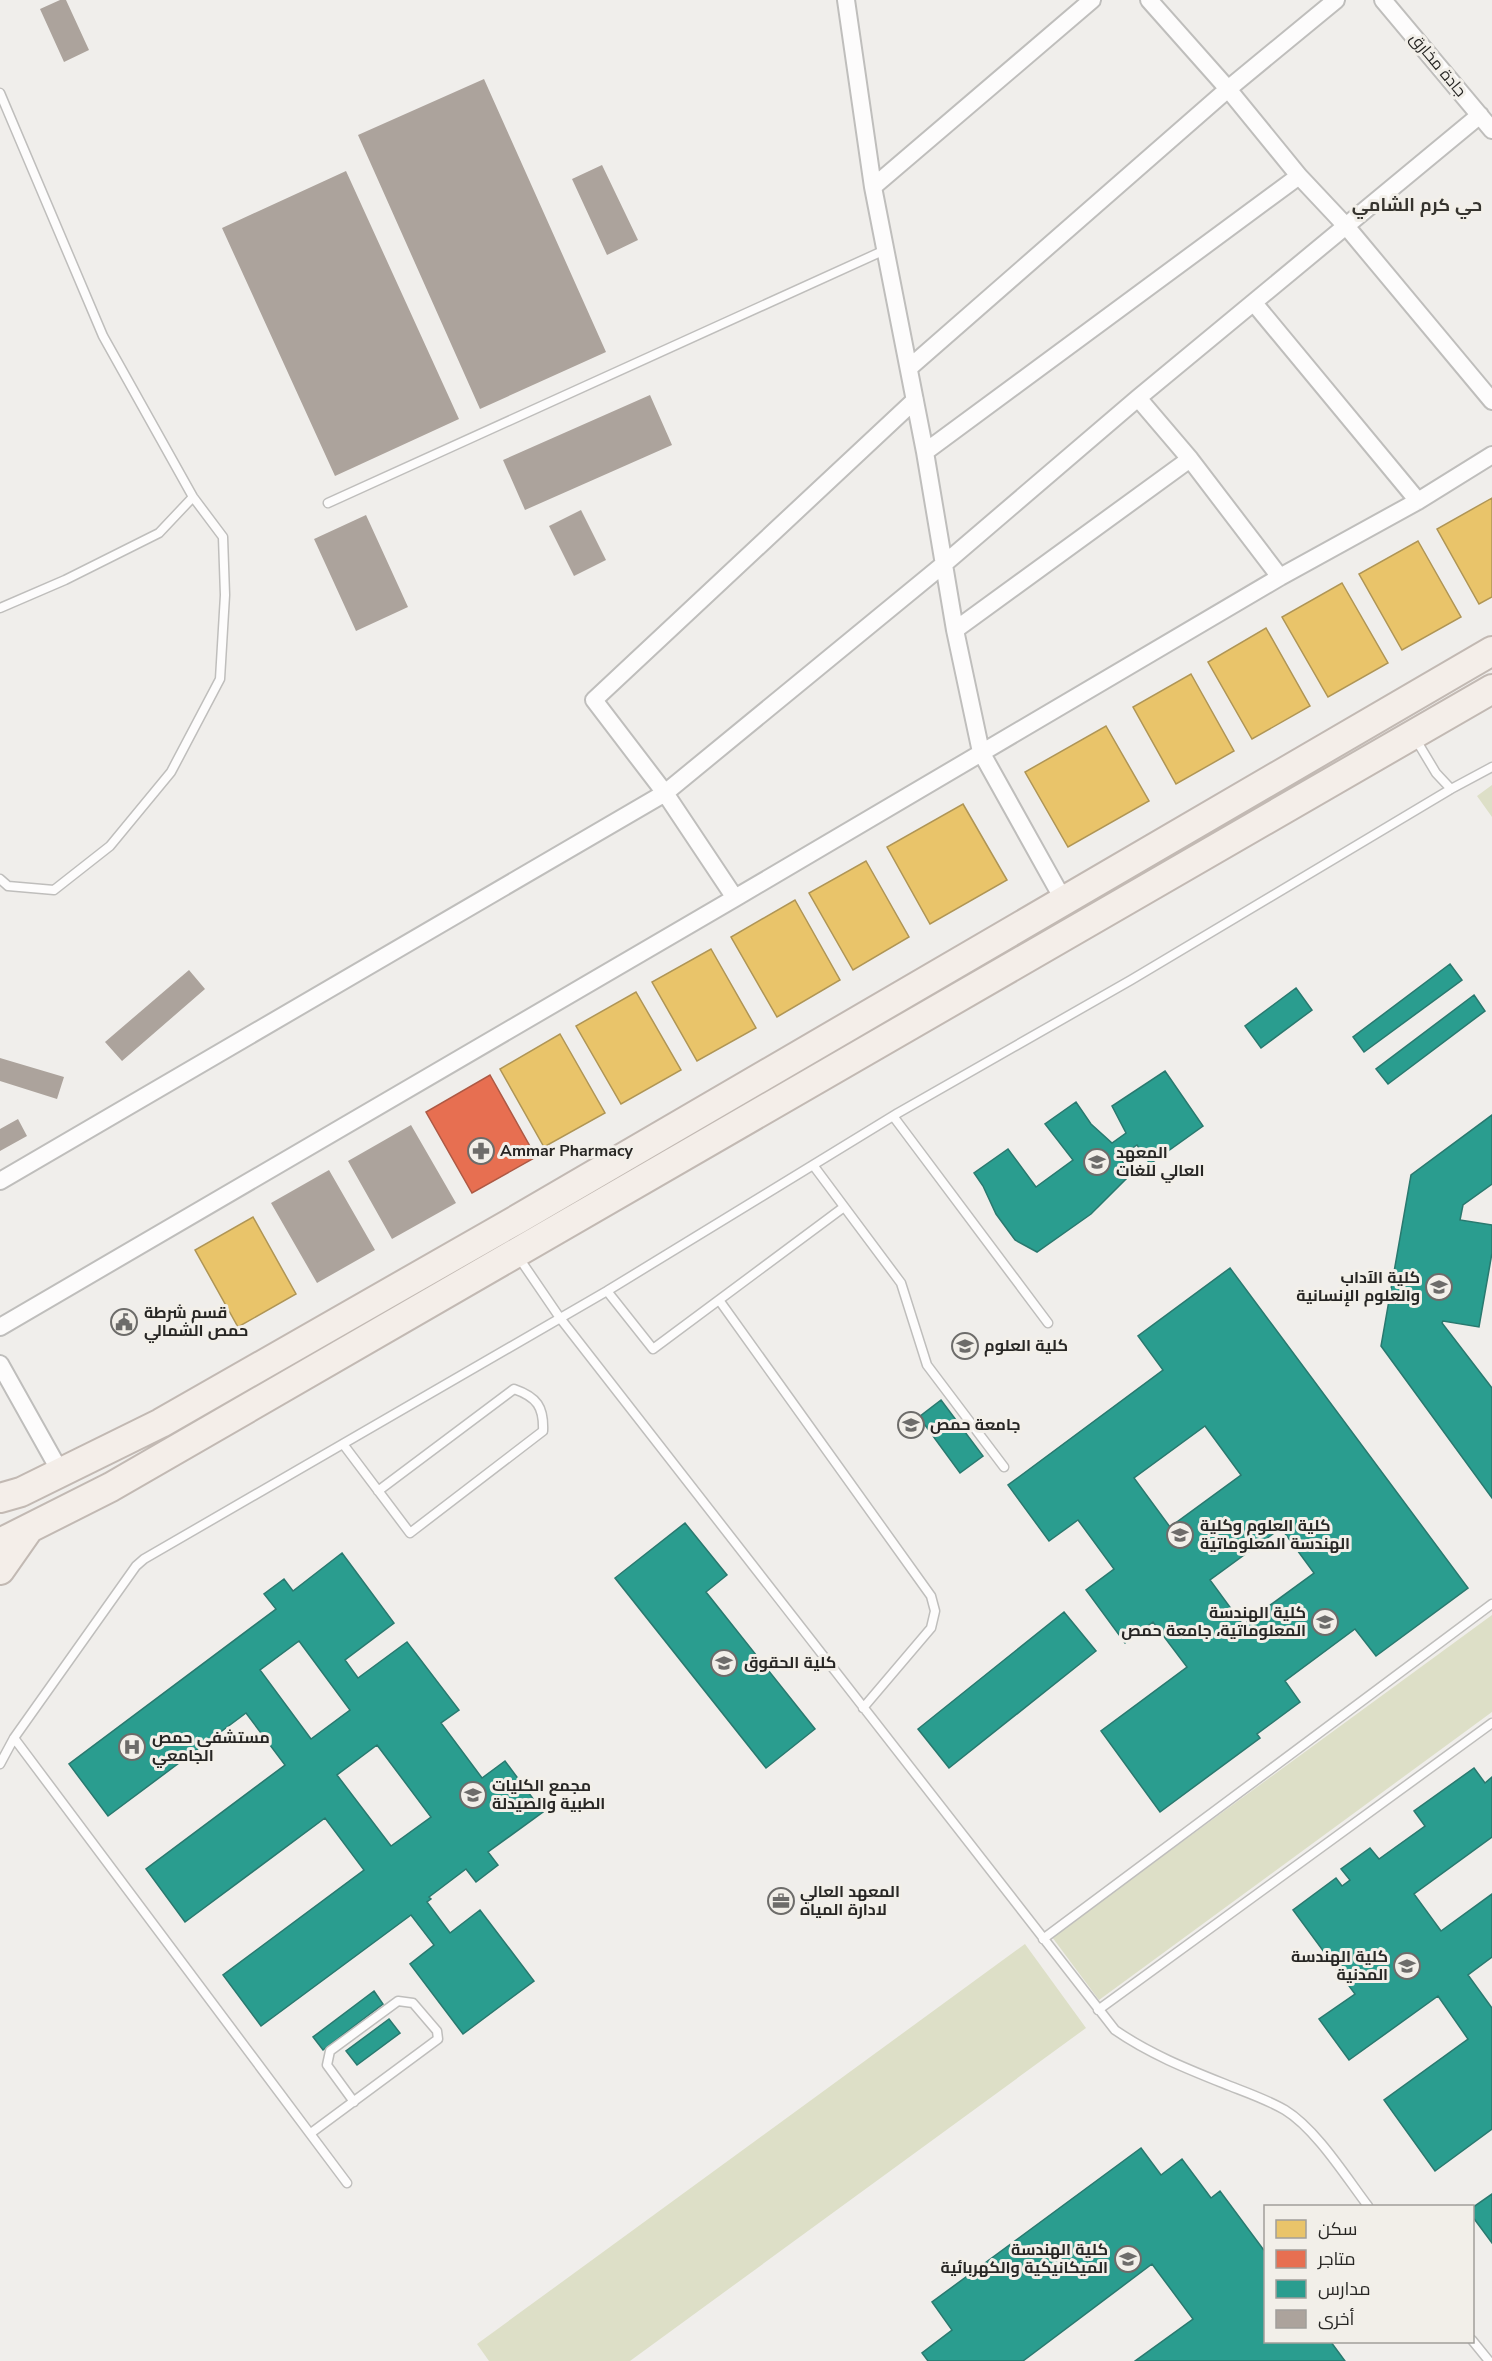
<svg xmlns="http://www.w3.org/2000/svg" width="1492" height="2361" font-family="'Nunito Sans',Cairo,sans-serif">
<rect width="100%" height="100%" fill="#f0eeeb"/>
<path fill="#dddfc7" d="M1492 785V817L1477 796Z
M1492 1615V1712L1099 2000 1052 1937Z
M1025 1944 1086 2028 630 2361H489L477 2344Z"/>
<path fill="#e9c46a" stroke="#af9555" stroke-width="1.5" d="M1492 498V597L1479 604 1437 529Z
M1418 541 1461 617 1402 650 1359 574Z
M1342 583 1388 663 1328 697 1282 617Z
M1266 628 1310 706 1252 739 1208 662Z
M1191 674 1234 751 1176 784 1133 707Z
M1106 726 1149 801 1068 847 1025 772Z
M963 804 1007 880 930 924 887 847Z
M866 861 909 937 853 970 809 893Z
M795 900 840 980 777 1017 731 937Z
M711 949 756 1028 697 1061 652 982Z
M636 992 681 1070 621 1104 576 1026Z
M560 1034 605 1113 544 1147 500 1069Z
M253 1217 296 1294 238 1327 195 1250Z"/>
<path fill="#e76f51" stroke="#ad5944" stroke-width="1.5" d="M490 1075 536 1157 472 1193 426 1112Z"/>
<path fill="#2a9d8f" stroke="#29796f" stroke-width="1.5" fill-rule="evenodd" d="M1450 964 1462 980 1364 1052 1353 1037Z
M1296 988 1312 1010 1261 1048 1245 1026Z
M1474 995 1485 1011 1388 1084 1376 1069Z
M1165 1071 1203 1126 1150 1164 1137 1145 1121 1156 1128 1177 1091 1214 1037 1252 1015 1240 996 1214 983 1186 974 1173 1008 1149 1036 1187 1073 1160 1045 1124 1076 1102 1091 1124 1112 1143 1126 1133 1112 1106Z
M1492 1115V1184L1463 1205 1460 1220 1492 1225V1253L1479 1327 1443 1321 1442 1323 1492 1388V1498L1381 1346 1411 1175Z
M1230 1268 1468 1588 1376 1656 1355 1629 1285 1681 1300 1702 1257 1734 1260 1738 1160 1812 1101 1731 1187 1667 1153 1622 1125 1643 1086 1590 1114 1569 1078 1520 1049 1541 1008 1485 1163 1370 1138 1336ZM1205 1426 1241 1475 1170 1527 1134 1478ZM1281 1528 1314 1573 1243 1625 1210 1580Z
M941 1400 983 1456 960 1473 919 1417Z
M685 1523 727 1575 706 1592 815 1729 766 1768 615 1578Z
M342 1553 394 1623 345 1660 358 1678 407 1642 459 1710 441 1723 482 1778 505 1761 543 1812 488 1852 498 1865 476 1882 466 1869 429 1897 431 1899 427 1902 450 1933 480 1910 534 1981 463 2034 410 1964 434 1945 411 1915 261 2026 223 1975 364 1870 325 1818 185 1922 146 1869 285 1765 246 1713 108 1816 69 1764 276 1609 264 1594 284 1579 293 1591ZM299 1641 350 1710 311 1739 260 1670ZM377 1745 431 1817 391 1846 337 1775Z
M1064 1612 1096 1651 949 1768 918 1729Z
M1474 1768 1485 1783 1492 1777V1837L1414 1894 1441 1931 1492 1894V1957L1468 1975 1492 2008V2129L1435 2171 1384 2100 1468 2039 1438 1996 1349 2060 1319 2019 1355 1994 1293 1910 1336 1878 1342 1886 1350 1880 1341 1869 1370 1848 1379 1859 1425 1826 1414 1811Z
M374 1991 383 2004 323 2050 313 2037Z
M389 2019 400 2033 357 2065 346 2051Z
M1141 2148 1161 2175 1182 2159 1211 2198 1220 2191 1266 2253V2342H1331L1345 2361H1135L1193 2319 1152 2264 1023 2361H928L922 2353 952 2330 932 2302Z
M1492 2194V2243L1472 2216V2208Z"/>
<path fill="#aca39c" d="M60 0H66L89 50 64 62 40 9Z
M484 79 606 352 480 409 358 135Z
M602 165 638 240 607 255 572 179Z
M346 171 459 419 335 476 222 228Z
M650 395 672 445 525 510 503 460Z
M581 510 606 560 574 576 549 526Z
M366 515 408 607 356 631 314 539Z
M189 970 205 989 122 1061 105 1042Z
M0 1058 64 1077 57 1099 0 1081Z
M18 1119 27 1136 0 1151V1129Z
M411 1125 456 1203 392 1239 348 1161Z
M329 1170 375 1250 317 1283 271 1203Z"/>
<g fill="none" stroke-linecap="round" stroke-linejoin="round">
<defs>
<path id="service" d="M0 93 103 336 193 497 223 537 225 595 220 679 171 772 110 846 54 890 8 886 0 879
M328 503 885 250
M0 608 65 580 159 533 193 497
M1415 738 1436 773 1451 789
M893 1116 1048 1323
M813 1165 901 1283 927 1365 1004 1467
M517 1255 560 1318 1115 2030C1151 2055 1190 2070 1230 2086 1248 2093 1268 2100 1285 2110 1316 2129 1346 2177 1368 2206
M607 1291 653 1349 844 1207
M719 1300 931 1596 935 1611 931 1628 863 1708
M343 1444 410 1533 543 1431C544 1407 537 1397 514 1389L378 1491
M14 1738 347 2183
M0 1764 14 1738 136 1566 144 1559 607 1291 898 1113 1131 980 1451 789 1492 767
M1043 1939 1492 1604
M1098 2010 1492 1723
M311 2133 438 2039 437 2031 413 2003 398 2001 330 2051 327 2065 354 2102
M1472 2340 1489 2361"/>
<path id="minor" d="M846 0 873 187 925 452 955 630 981 752 1064 901
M1149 0 1228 89 1299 176 1346 226 1492 401
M1383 0 1492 130
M873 187 1092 0
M1254 303 1418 501
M909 368 1228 89 1336 0
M1138 398 1190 459 1280 577
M925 452 1299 176
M955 630 1190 459
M735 898 665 793 594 700 915 400
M0 1181 665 793 944 564 1138 398 1480 115
M0 1327 735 898 1280 577 1418 501 1492 455
M0 1364 61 1473"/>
<path id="trunk" d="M0 1498 21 1492 161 1423 518 1219 1492 651
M0 1543 111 1487 1492 689
M0 1570 28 1530"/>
</defs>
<use href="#service" stroke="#bfbebc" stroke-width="11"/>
<use href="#minor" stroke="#bfbebc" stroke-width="20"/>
<use href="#trunk" stroke="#c2b9b3" stroke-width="32"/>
<use href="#service" stroke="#fdfcfc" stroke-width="8"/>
<use href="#minor" stroke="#fdfcfc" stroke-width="16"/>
<use href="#trunk" stroke="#f4eee9" stroke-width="28"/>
</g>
<defs>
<symbol id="pharmacy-ring" viewBox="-11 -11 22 22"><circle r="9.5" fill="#f2efe9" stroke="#6d6c6a" stroke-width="1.5"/><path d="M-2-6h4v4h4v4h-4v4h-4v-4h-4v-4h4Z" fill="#6d6c6a"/></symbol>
<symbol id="university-ring" viewBox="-11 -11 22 22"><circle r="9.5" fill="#f2efe9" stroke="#6d6c6a" stroke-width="1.5"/><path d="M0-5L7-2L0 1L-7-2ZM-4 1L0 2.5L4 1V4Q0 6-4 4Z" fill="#6d6c6a"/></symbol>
<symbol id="civic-ring" viewBox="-11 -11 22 22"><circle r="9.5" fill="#f2efe9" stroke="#6d6c6a" stroke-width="1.5"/><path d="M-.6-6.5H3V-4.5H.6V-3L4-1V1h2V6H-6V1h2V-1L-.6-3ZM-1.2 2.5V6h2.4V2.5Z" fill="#6d6c6a"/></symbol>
<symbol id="hospital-ring" viewBox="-11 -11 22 22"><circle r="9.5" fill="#f2efe9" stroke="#6d6c6a" stroke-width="1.5"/><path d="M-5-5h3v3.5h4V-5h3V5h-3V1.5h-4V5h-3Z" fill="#6d6c6a"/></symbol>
<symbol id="office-ring" viewBox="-11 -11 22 22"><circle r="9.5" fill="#f2efe9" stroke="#6d6c6a" stroke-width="1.5"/><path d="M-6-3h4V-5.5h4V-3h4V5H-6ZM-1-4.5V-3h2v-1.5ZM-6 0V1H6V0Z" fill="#6d6c6a"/></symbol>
</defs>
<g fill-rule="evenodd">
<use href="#pharmacy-ring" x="466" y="1136" width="30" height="30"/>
<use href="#university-ring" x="1082" y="1147" width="30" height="30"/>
<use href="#university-ring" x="1424" y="1272" width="30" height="30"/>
<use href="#civic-ring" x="109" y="1307" width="30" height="30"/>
<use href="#university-ring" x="950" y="1331" width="30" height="30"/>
<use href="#university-ring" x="896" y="1410" width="30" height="30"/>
<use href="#university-ring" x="1165" y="1520" width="30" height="30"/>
<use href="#university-ring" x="1310" y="1607" width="30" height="30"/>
<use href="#university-ring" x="709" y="1648" width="30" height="30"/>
<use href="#hospital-ring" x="117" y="1732" width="30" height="30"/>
<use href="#university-ring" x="458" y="1780" width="30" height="30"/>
<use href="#office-ring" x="766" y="1886" width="30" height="30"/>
<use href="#university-ring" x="1392" y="1951" width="30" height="30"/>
<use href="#university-ring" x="1113" y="2244" width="30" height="30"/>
</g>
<g text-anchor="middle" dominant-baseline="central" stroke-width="6" stroke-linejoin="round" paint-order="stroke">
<g font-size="16" fill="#272624" stroke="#f2efe9">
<text transform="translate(1438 65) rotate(50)">جادة مخارق</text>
</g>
<g font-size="16" font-weight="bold" fill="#272624" stroke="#f2efe9" text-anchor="start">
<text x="500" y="1151">Ammar Pharmacy</text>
<text x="1116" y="1153">المعهد<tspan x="1116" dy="18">العالي للغات</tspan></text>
<text x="1420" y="1278" text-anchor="end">كلية الآداب<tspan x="1420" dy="18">والعلوم الإنسانية</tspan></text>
<text x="144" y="1313">قسم شرطة<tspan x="144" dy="18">حمص الشمالي</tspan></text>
<text x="984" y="1346">كلية العلوم</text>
<text x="930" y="1425">جامعة حمص</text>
<text x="1200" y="1526">كلية العلوم وكلية<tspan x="1200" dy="18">الهندسة المعلوماتية</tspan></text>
<text x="1306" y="1613" text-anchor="end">كلية الهندسة<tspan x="1306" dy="18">المعلوماتية، جامعة حمص</tspan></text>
<text x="744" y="1663">كلية الحقوق</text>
<text x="152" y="1738">مستشفى حمص<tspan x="152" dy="18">الجامعي</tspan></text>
<text x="492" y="1786">مجمع الكليات<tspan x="492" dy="18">الطبية والصيدلة</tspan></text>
<text x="800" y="1892">المعهد العالي<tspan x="800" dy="18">لادارة المياه</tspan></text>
<text x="1388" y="1957" text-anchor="end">كلية الهندسة<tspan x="1388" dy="18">المدنية</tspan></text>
<text x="1108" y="2250" text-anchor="end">كلية الهندسة<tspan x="1108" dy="18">الميكانيكية والكهربائية</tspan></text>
</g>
<g font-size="18" font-weight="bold" fill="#36342f" stroke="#f2efe9">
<text x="1417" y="205">حي كرم الشامي</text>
</g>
</g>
<rect x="1264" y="2205" width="210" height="138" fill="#f2efe9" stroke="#a19f9a" stroke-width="1.5"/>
<rect x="1276" y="2220" width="30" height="18" fill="#e9c46a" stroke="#a19f9a" stroke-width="1.5"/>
<text x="1318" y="2235" font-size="18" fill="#272624">سكن</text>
<rect x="1276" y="2250" width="30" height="18" fill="#e76f51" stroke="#a19f9a" stroke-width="1.5"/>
<text x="1318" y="2265" font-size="18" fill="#272624">متاجر</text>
<rect x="1276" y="2280" width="30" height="18" fill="#2a9d8f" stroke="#a19f9a" stroke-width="1.5"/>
<text x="1318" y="2295" font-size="18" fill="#272624">مدارس</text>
<rect x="1276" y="2310" width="30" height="18" fill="#aca39c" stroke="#a19f9a" stroke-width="1.5"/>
<text x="1318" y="2325" font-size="18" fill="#272624">أخرى</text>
</svg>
